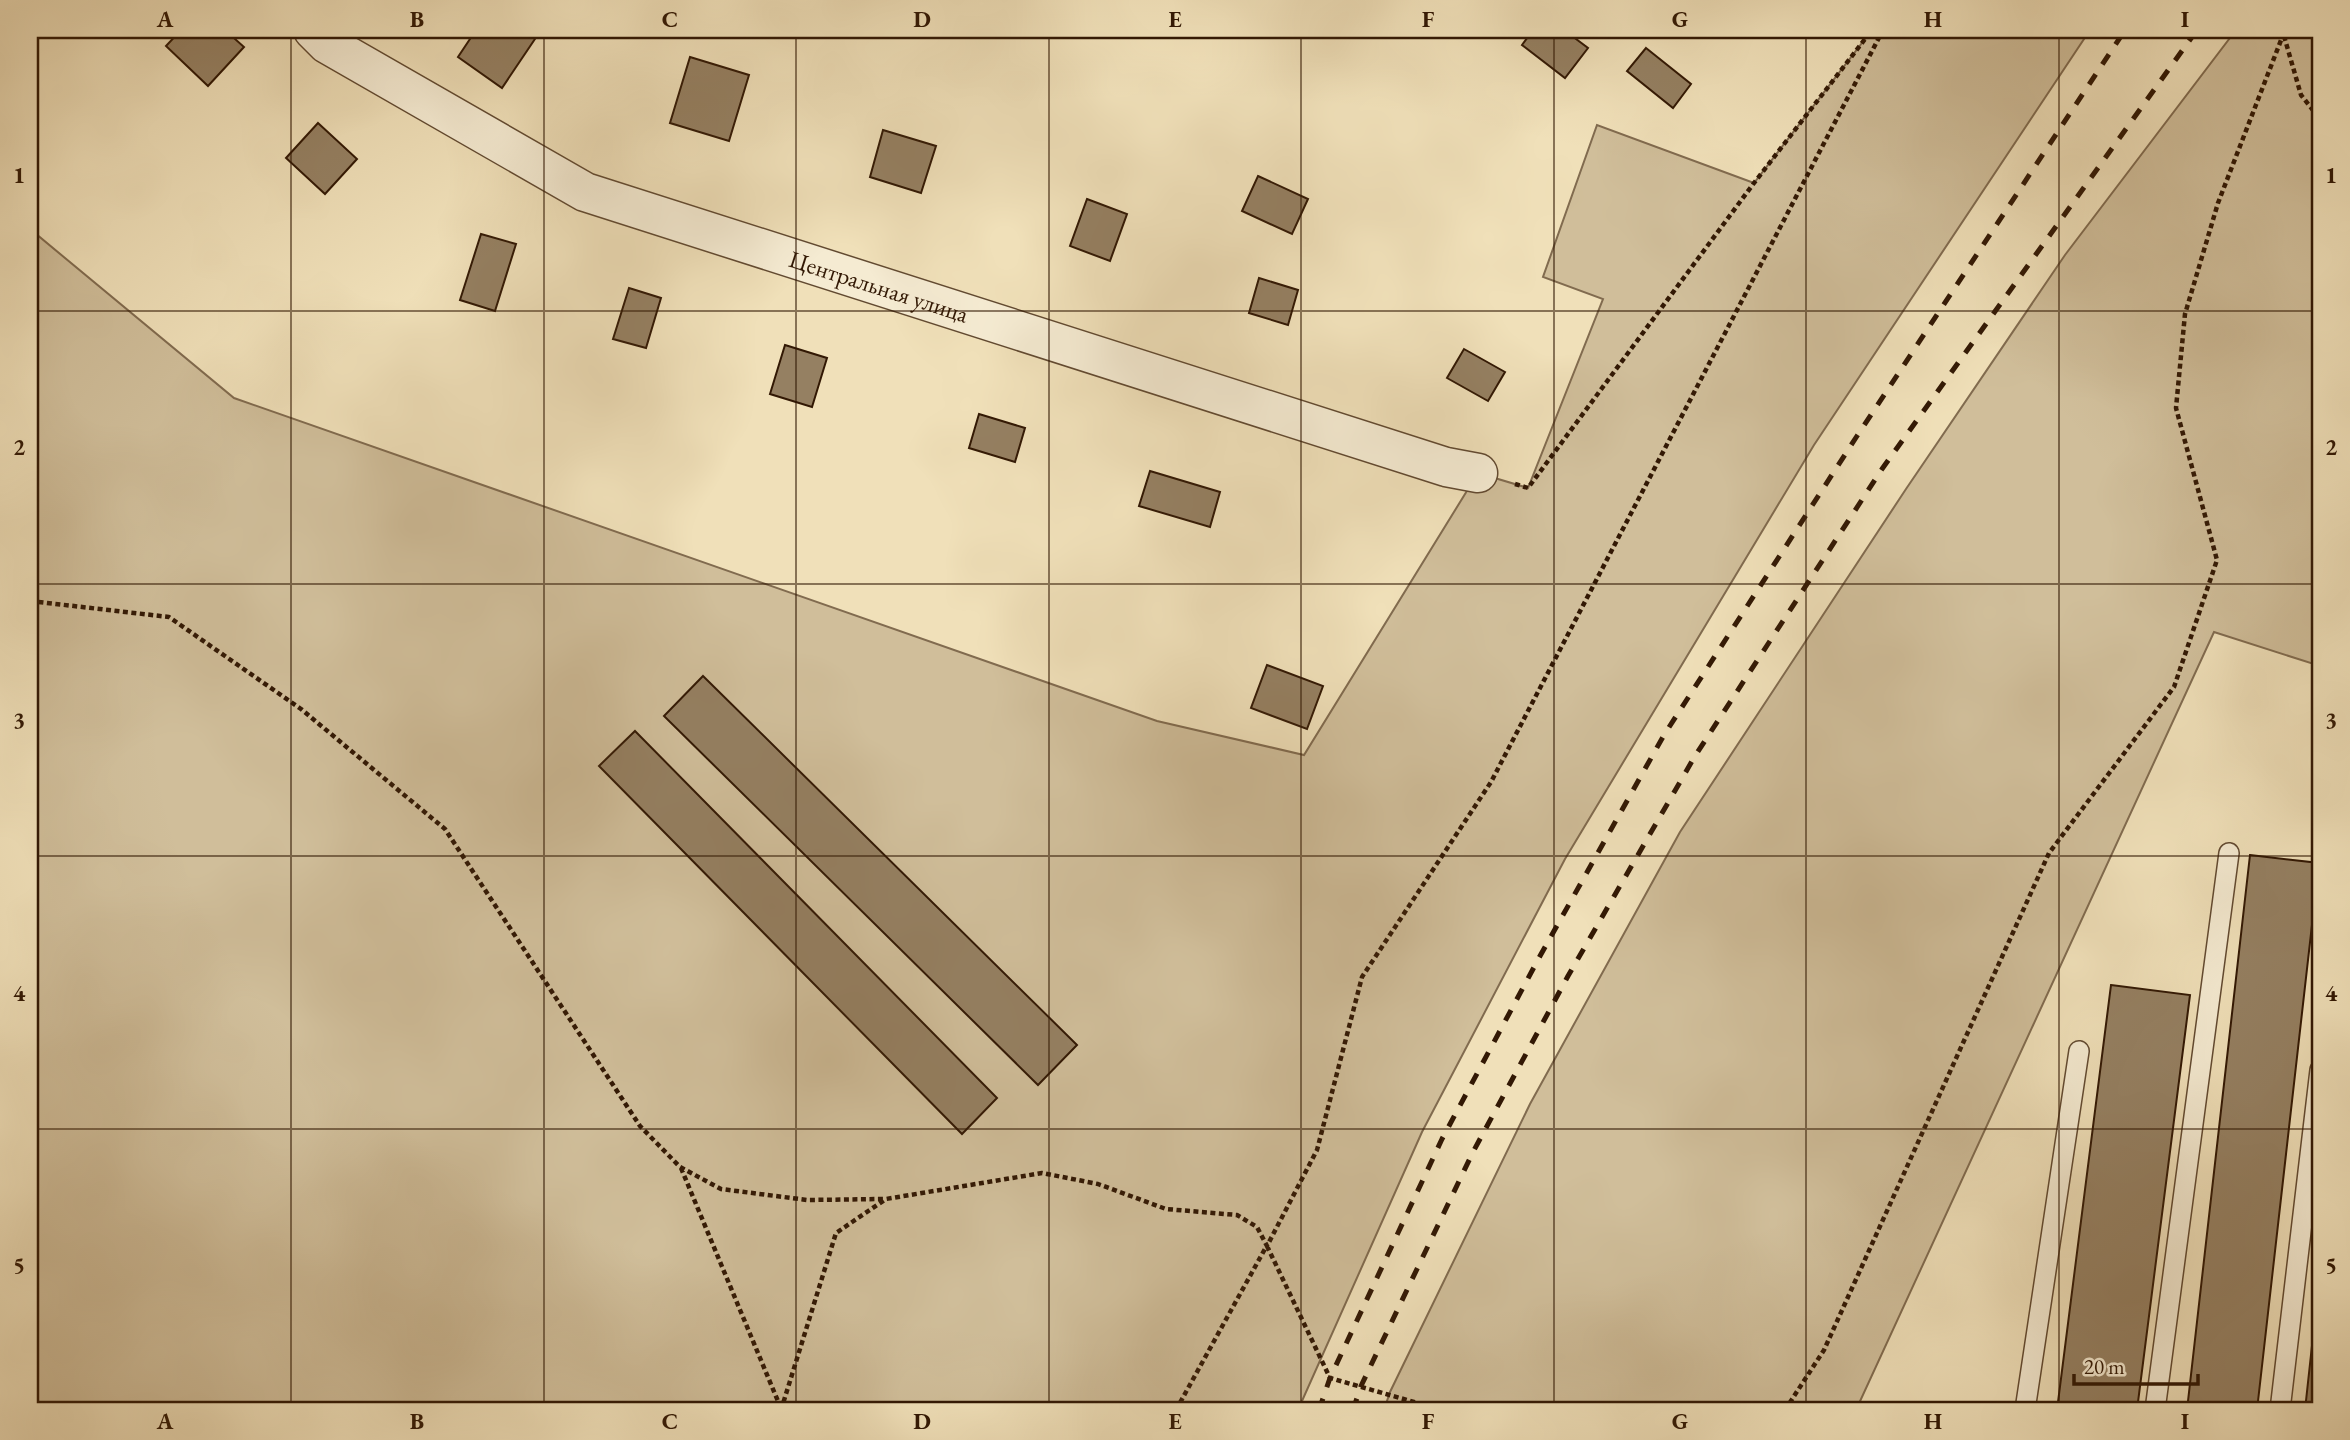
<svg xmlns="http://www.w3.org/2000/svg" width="2350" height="1440" font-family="'EB Garamond',serif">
<rect width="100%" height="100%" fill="#f0e0b9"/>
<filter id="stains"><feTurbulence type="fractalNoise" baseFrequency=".00286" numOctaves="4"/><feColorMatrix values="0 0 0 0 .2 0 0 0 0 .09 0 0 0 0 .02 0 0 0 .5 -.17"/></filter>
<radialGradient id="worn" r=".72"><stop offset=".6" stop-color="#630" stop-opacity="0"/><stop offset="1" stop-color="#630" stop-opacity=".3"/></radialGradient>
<path fill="#d0be9a" stroke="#816b4f" stroke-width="2" d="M1872 30H2090L1814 445 1565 859 1422 1132 1298 1410H30V229L234 398 1157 721 1304 755 1478 473 1528 488 1603 299 1543 277 1597 125 1754 183Z
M2236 30H2320V666L2214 632 1856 1410H1384L1390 1392 1530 1104 1680 832 1906 489 2065 255Z"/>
<path fill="#958062" stroke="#321804" stroke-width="2" d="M181 30H225L244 47 208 86 166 46Z
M476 30H541L502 88 458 57Z
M1533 30H1564L1588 48 1565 78 1522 45Z
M1646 48 1691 84 1673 108 1627 71Z
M690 57 749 75 729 141 670 123Z
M318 123 357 159 325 194 286 158Z
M883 130 936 146 921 193 870 177Z
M1258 176 1308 199 1292 234 1242 211Z
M1087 199 1127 214 1110 261 1070 246Z
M481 234 516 244 495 311 460 300Z
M1259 278 1298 290 1288 325 1249 313Z
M629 288 661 298 646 348 613 339Z
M785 345 827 358 812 407 770 394Z
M1464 349 1505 372 1488 401 1447 378Z
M979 414 1025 428 1015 462 969 448Z
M1150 471 1220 492 1210 527 1139 506Z
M1267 665 1323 686 1307 729 1251 708Z
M703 676 1077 1045 1038 1085 664 716Z
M635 731 997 1098 962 1134 599 766Z
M2250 855 2319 863 2257 1410H2187Z
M2111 985 2190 995 2137 1410H2057Z
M2320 1272V1410H2305Z"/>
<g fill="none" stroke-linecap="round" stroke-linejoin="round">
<defs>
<path id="service" d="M2025 1410 2079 1051
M2155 1410 2229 853
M2280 1410 2320 1070"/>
<g id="minor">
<path id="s1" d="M313 30 327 44 585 192 1446 467 1478 473"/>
</g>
</defs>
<use href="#service" stroke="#624a31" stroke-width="22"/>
<use href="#minor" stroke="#624a31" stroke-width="41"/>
<path stroke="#321804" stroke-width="4.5" stroke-dasharray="5 3.5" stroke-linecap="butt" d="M2284 36 2301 95 2320 119
M1515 484 1528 488 1754 183 1872 30
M30 601 169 617 301 709 445 829 640 1126 680 1167 721 1189 807 1200 884 1199
M681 1168 780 1406
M1267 1246 1330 1378 1442 1410
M781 1410 836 1233 886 1199 1042 1173 1098 1184 1166 1209 1237 1215 1257 1227 1267 1246 1317 1150 1362 977 1491 782 1883 30
M1176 1410 1266 1247
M1785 1410 1824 1350 2049 853 2174 687 2217 560 2176 408 2185 314 2218 203 2283 35"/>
<use href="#service" stroke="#f5ebd2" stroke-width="19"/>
<use href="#minor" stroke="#f5ebd2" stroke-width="38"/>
<path stroke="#321804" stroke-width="5" stroke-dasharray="12 12" stroke-linecap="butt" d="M1319 1410 1330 1378 1442 1139 1540 956 1664 735 1857 436 2125 30
M1353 1410 1361 1386 1473 1152 1568 976 1695 756 1882 469 2197 30"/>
</g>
<path fill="none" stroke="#321804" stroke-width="2" stroke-opacity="0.55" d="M291 30V1410M544 30V1410M796 30V1410M1049 30V1410M1301 30V1410M1554 30V1410M1806 30V1410M2059 30V1410M30 311H2320M30 584H2320M30 856H2320M30 1129H2320"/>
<g text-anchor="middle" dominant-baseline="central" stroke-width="5" stroke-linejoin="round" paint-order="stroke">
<g font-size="24" fill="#321804" stroke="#f5ebd2">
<text stroke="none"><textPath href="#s1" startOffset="626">Центральная улица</textPath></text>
</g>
</g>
<rect width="2350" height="1440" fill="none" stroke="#f0e0b9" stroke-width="77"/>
<path d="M2074 1374v10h124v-10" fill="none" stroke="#321804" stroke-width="3.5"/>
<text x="2084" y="1374" font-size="21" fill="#321804" stroke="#f5ebd2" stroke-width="5" paint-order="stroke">20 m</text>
<rect x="38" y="38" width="2274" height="1364" fill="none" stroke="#321804" stroke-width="2.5"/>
<g font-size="23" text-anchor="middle" font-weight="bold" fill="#321804">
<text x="165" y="27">A</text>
<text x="417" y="27">B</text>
<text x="670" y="27">C</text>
<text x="922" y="27">D</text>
<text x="1175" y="27">E</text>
<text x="1428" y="27">F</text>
<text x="1680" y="27">G</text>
<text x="1933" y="27">H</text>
<text x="2185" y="27">I</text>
<text x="19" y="183">1</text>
<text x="2331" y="183">1</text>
<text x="19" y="455">2</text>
<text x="2331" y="455">2</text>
<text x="19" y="728">3</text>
<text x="2331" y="728">3</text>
<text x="19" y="1001">4</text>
<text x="2331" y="1001">4</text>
<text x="19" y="1273">5</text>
<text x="2331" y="1273">5</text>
<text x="165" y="1429">A</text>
<text x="417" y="1429">B</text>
<text x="670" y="1429">C</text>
<text x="922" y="1429">D</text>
<text x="1175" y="1429">E</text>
<text x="1428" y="1429">F</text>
<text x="1680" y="1429">G</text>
<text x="1933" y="1429">H</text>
<text x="2185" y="1429">I</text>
</g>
<rect width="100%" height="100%" filter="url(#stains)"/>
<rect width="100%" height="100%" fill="url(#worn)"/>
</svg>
